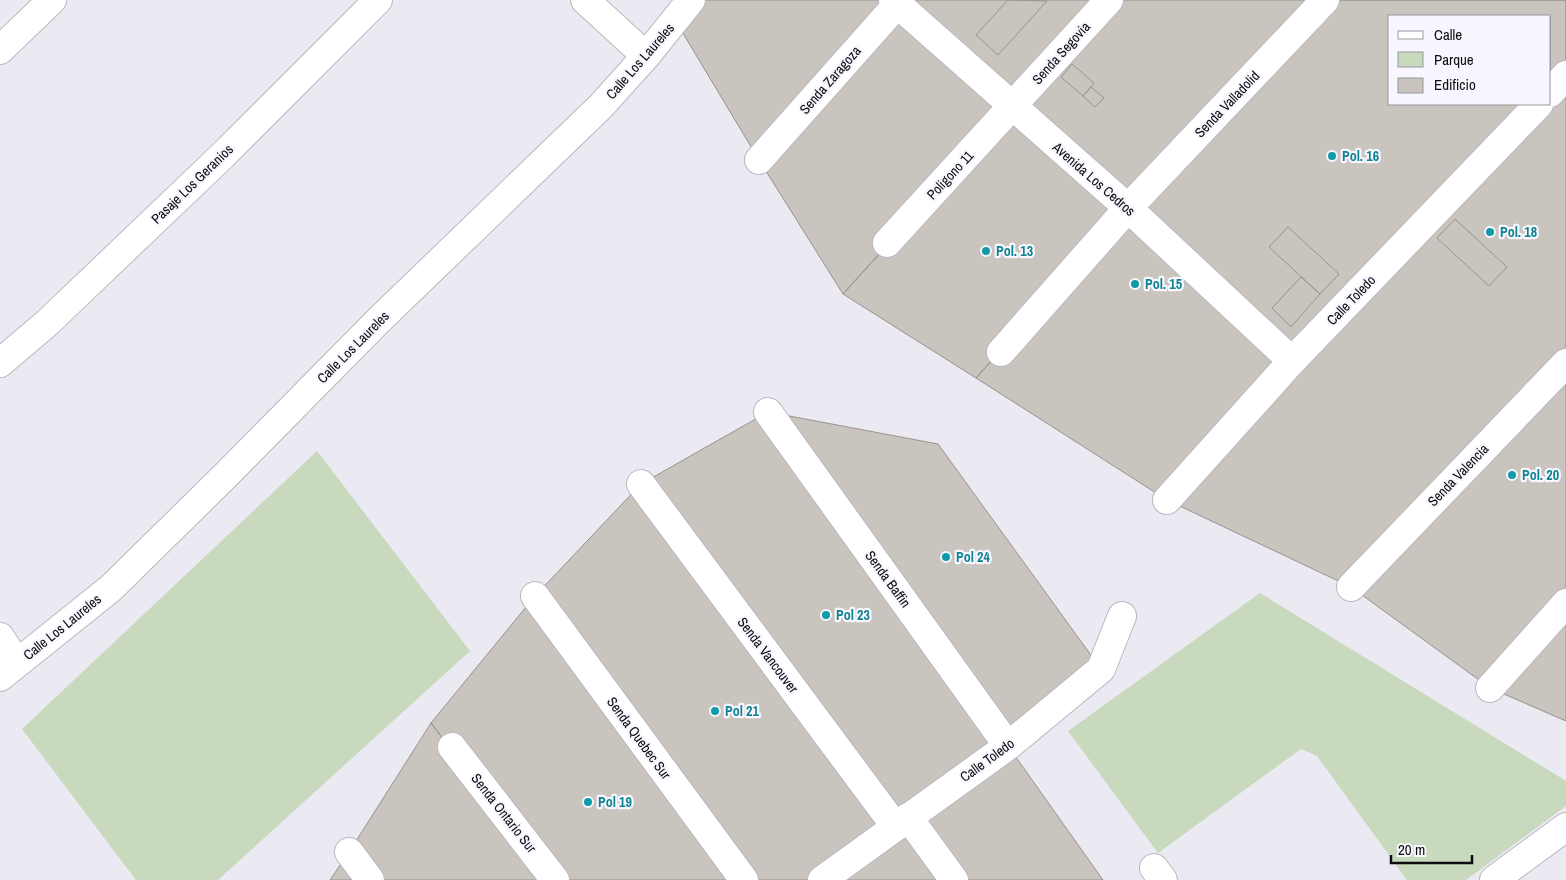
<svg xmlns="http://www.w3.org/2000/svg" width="1566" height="880" font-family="'Archivo Narrow',sans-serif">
<rect width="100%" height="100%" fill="#ebe9f1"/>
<path fill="#c8d9bd" d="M317 451 470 651 218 880H136L22 729Z
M1260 593 1566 781V806L1466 880H1407L1317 756 1301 749 1158 853 1068 731Z"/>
<path fill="#cac4be" stroke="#98938d" d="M691 0H893L759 160 675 20Z
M901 0H1113L1012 107Z
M1008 0 1047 1 998 55 976 35Z
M1113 0H1322L1128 208 1012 107Z
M1322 0H1566V73L1550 90V16H1390V104H1537L1292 361 1128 208Z
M1322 0H1566V73L1550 90V16H1390V104H1537L1292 361 1128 208Z
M898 4 1012 107 843 294 759 160Z
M1072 64 1094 83 1083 96 1061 77Z
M1566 73V363L1351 587 1167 500Z
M1091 87 1104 98 1095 107 1083 96Z
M1012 107 1128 208 976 378 843 294Z
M1128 208 1292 361 1167 500 976 378Z
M1455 219 1507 267 1489 286 1437 238Z
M1288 227 1339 274 1320 294 1269 247Z
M1301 277 1320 294 1291 327 1272 308Z
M1566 363V604L1490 688 1351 587Z
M768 412 1008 746 895 826 641 484Z
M768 412 938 444 1101 669 1008 746Z
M641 484 895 826 822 880H744L535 596Z
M535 596 744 880H550L431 723Z
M1566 604V721L1490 688Z
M431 723 550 880H370L349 852Z
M1008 746 1103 880H954L908 817Z
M895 826 954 880H822Z
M349 852 370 880H330Z"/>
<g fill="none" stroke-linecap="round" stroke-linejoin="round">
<defs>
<path id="minor" d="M585 0 646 56
M0 50 52 0
M759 160 901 0
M887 243 1109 0
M1001 352 1128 208 1325 0
M0 363 47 323 221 157 378 0
M768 412 1008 746
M641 484 895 826
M1167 500 1292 361
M1351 587 1566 363
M535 596 744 880
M0 637 17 663
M1490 688 1566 603
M452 747 555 880
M908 817 954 880
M349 852 370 880
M1154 868 1163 880
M822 880 1008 746 1101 669 1122 616
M1494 880 1566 827"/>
<path id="tertiary" d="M893 0 1128 208 1292 361 1539 104
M1550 93 1566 75
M0 677 111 588 227 474 379 320 601 106 646 56 691 0"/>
</defs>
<use href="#minor" stroke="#bab8bf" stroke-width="30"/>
<use href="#tertiary" stroke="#bab8bf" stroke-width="30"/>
<use href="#minor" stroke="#fff" stroke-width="28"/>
<use href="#tertiary" stroke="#fff" stroke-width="28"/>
</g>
<g fill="#0f9aa8" stroke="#f8f6fe" stroke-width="2">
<circle cx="1332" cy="156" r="5"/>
<circle cx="1490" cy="232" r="5"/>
<circle cx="986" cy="251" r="5"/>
<circle cx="1135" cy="284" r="5"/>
<circle cx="1512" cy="475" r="5"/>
<circle cx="946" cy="557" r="5"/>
<circle cx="826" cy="615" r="5"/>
<circle cx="715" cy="711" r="5"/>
<circle cx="588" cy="802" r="5"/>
</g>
<g text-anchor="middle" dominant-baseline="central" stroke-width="4.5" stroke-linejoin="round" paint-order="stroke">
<g font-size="14" fill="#0d0c0f" stroke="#f8f6fe">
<text transform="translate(1061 53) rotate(-48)">Senda Segovia</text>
<text transform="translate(640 61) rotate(-49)">Calle Los Laureles</text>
<text transform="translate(830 80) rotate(-49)">Senda Zaragoza</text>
<text transform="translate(1227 104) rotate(-46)">Senda Valladolid</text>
<text transform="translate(950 175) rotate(-47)">Poligono 11</text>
<text transform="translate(1094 179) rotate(41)">Avenida Los Cedros</text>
<text transform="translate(192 184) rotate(-44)">Pasaje Los Geranios</text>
<text transform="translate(1351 300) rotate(-46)">Calle Toledo</text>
<text transform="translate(353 347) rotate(-45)">Calle Los Laureles</text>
<text transform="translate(1458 475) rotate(-46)">Senda Valencia</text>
<text transform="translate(888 579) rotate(54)">Senda Baffin</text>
<text transform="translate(62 627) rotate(-39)">Calle Los Laureles</text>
<text transform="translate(768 655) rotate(53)">Senda Vancouver</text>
<text transform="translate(639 738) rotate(54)">Senda Quebec Sur</text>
<text transform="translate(987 760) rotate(-36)">Calle Toledo</text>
<text transform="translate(504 813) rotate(52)">Senda Ontario Sur</text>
</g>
<g font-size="14" font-weight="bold" fill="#0d838f" stroke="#f8f6fe" text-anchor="start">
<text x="1342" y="156">Pol. 16</text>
<text x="1500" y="232">Pol. 18</text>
<text x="996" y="251">Pol. 13</text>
<text x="1145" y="284">Pol. 15</text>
<text x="1522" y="475">Pol. 20</text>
<text x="956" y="557">Pol 24</text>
<text x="836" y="615">Pol 23</text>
<text x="725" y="711">Pol 21</text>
<text x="598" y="802">Pol 19</text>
</g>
</g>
<rect x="1388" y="15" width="162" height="90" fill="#f8f6fe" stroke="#9a989e"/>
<rect x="1398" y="31" width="25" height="8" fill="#ffffff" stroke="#9a989e"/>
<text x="1434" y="40" font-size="15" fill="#0d0c0f">Calle</text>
<rect x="1398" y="52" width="25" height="15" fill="#c8d9bd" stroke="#9a989e"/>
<text x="1434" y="65" font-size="15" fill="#0d0c0f">Parque</text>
<rect x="1398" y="78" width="25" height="15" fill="#cac4be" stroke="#9a989e"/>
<text x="1434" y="90" font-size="15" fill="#0d0c0f">Edificio</text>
<path d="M1391 855v8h81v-8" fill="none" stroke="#0d0c0f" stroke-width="2.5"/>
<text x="1398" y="855" font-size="15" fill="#0d0c0f" stroke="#f8f6fe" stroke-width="4" paint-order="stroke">20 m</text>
</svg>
